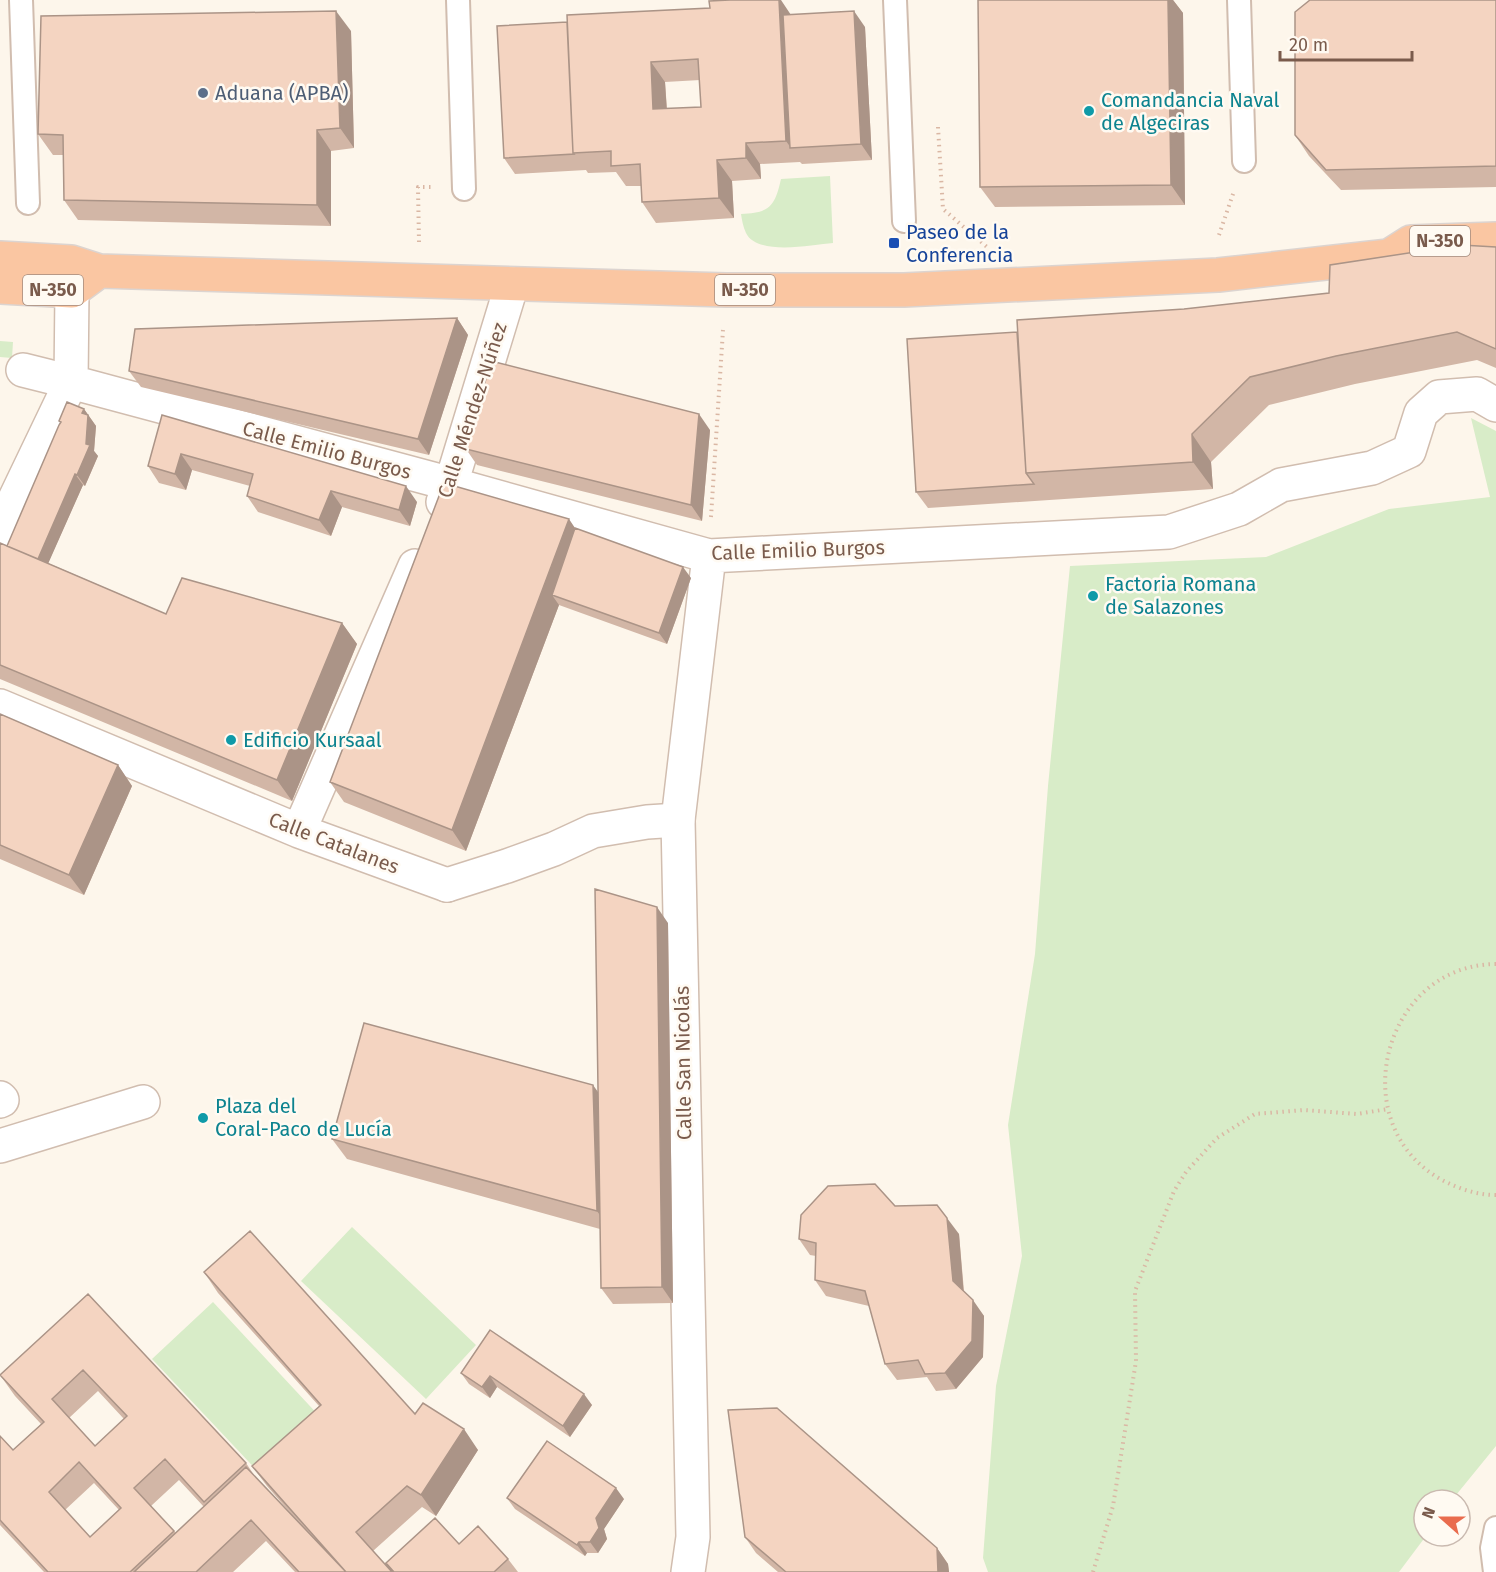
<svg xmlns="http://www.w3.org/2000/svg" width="1496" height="1572" font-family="'Fira Sans',sans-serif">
<rect width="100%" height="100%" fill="#fdf6eb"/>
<path fill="#d8ecc8" d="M830 176 833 243C811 245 757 256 746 233 743 227 742 220 741 214 770 213 775 206 781 179Z
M0 341 13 342 12 358 0 357Z
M1471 418 1496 431V1446L1452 1500H1424V1536H1426L1399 1572H988L983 1558 996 1386 1022 1256 1008 1125 1035 954 1048 786 1070 566 1266 557 1389 509 1490 497Z
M352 1227 476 1345 426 1399 301 1281Z
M213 1302 322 1419 262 1476 152 1359Z"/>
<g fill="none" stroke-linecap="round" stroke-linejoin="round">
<defs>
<path id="service" d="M21 0 28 203
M458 0 464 189
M895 0 904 221
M1239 0 1244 161
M1495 1572 1492 1548 1496 1528"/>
<path id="pedestrian" d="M23 370 71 382
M447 885 507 866 554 849 593 831 647 822 678 820
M0 1098 2 1100 0 1101
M0 1146 143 1102"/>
<path id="minor" d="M71 382 451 484 709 556 1169 532 1239 509 1281 485 1372 468 1409 451 1421 413 1439 397 1477 394 1496 405
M443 502 451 484 512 284
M0 530 71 382 72 291
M0 706 299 831 447 885
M299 831 415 566
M688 1572 693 1537 678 820 709 556"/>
<path id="trunk" d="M0 258 71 262 99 271 726 290H904L1218 275 1389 256 1411 242 1496 239
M0 287 72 291 99 271"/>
</defs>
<use href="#service" stroke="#d1bdaf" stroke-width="26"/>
<use href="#pedestrian" stroke="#d1bdaf" stroke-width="36"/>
<use href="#minor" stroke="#d1bdaf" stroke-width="36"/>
<use href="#trunk" stroke="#dcd4d0" stroke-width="36"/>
<path stroke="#dab7a4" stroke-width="4" stroke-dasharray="1.5 4.5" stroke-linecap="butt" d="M938 127 943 209 987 247
M1219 235 1234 191
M419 242 418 187H431
M711 517 723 330
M1496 964C1381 965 1342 1128 1444 1181 1460 1189 1477 1195 1496 1195
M1093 1572 1113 1506 1136 1361 1135 1291 1174 1191 1186 1172 1217 1138 1255 1114 1304 1110 1357 1114 1388 1109"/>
<use href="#service" stroke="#fff" stroke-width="22"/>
<use href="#pedestrian" stroke="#fff" stroke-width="33"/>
<use href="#minor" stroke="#fff" stroke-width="33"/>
<use href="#trunk" stroke="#fac6a2" stroke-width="33"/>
</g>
<path fill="#d2b6a6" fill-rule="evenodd" d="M978 0H1173L1183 13 1185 205 995 207 980 187Z
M1496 0V187L1341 190 1309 156 1295 135Z
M791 15 865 27 872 160 802 164 800 162 760 164 761 179 732 181 734 218 656 223 642 202 641 186H626L616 172 588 173 586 170 515 174 504 158 497 26ZM700 80 701 107 667 109 665 82Z
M351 31 354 148 331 151V226L78 220 64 200 63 155H53L38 134Z
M1496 247V368L1477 360 1355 384 1269 405 1211 462 1213 489 928 508 916 492 1017 332 1184 309 1329 293Z
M457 318 468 335 429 455 141 387 129 371Z
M84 409 96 426 94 451 98 456 85 486 83 485 48 563 166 614 342 623 357 644 292 801 0 679V543L7 546 60 423 59 421Z
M162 415 417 502 410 526 342 507 331 536 258 512 247 496 250 486 192 470 186 490 159 483 148 466Z
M710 430 702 521 477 465 466 449Z
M575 528 691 578 667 644 559 605 466 851 344 802 330 782Z
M0 714 118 765 132 786 84 895 0 859Z
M668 923 673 1303 613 1304 601 1288 600 1229 347 1159 332 1139 598 1093Z
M895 1206 959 1234 964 1291 984 1316 983 1357 956 1389 936 1391 927 1377 897 1380 885 1364 869 1306 826 1296 815 1280 816 1256 810 1255 799 1239Z
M204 1272 415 1414 478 1450 436 1516 422 1507 373 1551 392 1572H295L266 1541 233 1572H44L0 1525V1436L13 1450 41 1424 15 1396 0 1375 88 1294 246 1463 256 1478 299 1523 267 1486 252 1466 319 1406 218 1293ZM98 1391 124 1419 95 1446 69 1418ZM179 1480 204 1507 176 1533 151 1506ZM94 1483 119 1510 90 1537 65 1510Z
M490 1330 592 1405 570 1437 497 1387 490 1398 469 1384 461 1373Z
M507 1498 624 1499 604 1529 607 1539 598 1553H587L585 1556 515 1509Z
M745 1537 937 1548 948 1564 949 1572H778L756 1553Z
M459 1544 508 1559 518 1572H392L386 1563Z"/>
<path fill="#ab9487" d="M779 0H781L793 18 791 148 786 141Z
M1168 0H1173L1183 13 1185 205 1171 185Z
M336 11 351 31 354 148 340 128Z
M854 11 865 27 872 160 861 144Z
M651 62 665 82 668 130 653 109Z
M317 130 331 151V226L317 205Z
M746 143 760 164 761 179 746 158Z
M717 160 732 181 734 218 719 198Z
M457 318 468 335 429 455 418 439Z
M84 409 96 426 94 451 98 456 85 486 77 475 86 444 82 413Z
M699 414 710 430 702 521 691 505Z
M1192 434 1211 462 1213 489 1193 462Z
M181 454 192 470 186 490 175 474Z
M75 474 83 485 44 573 36 562Z
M406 486 417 502 410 526 399 510Z
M331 491 342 507 331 536 319 520Z
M569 519 583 540 552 595 559 605 466 851 452 830Z
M683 567 691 578 667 644 659 633Z
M342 623 357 644 292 801 277 780Z
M118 765 132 786 84 895 69 875Z
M657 907 668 923 673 1303 662 1287Z
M593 1085 608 1106 611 1231 597 1211Z
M947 1218 959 1234 964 1297 953 1281Z
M973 1300 984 1316 983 1357 956 1389 945 1373Z
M490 1376 497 1387 490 1398 482 1387Z
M584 1394 592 1405 570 1437 563 1426Z
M464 1429 478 1450 436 1516 421 1495Z
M616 1488 624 1499 604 1529 607 1539 598 1553 590 1542 596 1518Z
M579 1542 587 1553 585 1556 577 1545Z
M937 1548 948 1564 949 1572H938Z"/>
<path fill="#f4d4c1" stroke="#ab9487" stroke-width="1.5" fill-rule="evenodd" d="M730 0H779L786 141 746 143V158L717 160 719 198 642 202 640 164 611 166V151L573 153 567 15 710 8 709 1ZM698 59 701 107 653 109 651 62Z
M978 0H1168L1171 185 980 187Z
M1310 0H1496V166L1326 170 1295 135V12Z
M336 11 340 128 317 130V205L64 200 63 135 38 134 41 16Z
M854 11 861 144 790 148 783 15Z
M567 22 573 153 574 154 504 158 497 26Z
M1461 245 1496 247V349L1457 332 1336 356 1250 377 1192 434 1193 462 1026 473 1017 320 1184 309 1329 293 1330 265Z
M457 318 418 439 129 371 135 329Z
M1017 332 1026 473 1034 484 916 492 907 339Z
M491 361 699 414 691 505 466 449Z
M67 402 84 409 82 413 88 415 86 444 90 445 77 475 75 474 38 559 7 546 59 425 61 422 59 421Z
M162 415 406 486 399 510 331 491 319 520 247 496 253 474 181 454 175 474 148 466Z
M444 483 569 519 452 830 330 782Z
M575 528 683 567 659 633 552 595Z
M0 543 166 614 182 578 342 623 277 780 0 665Z
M0 714 118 765 69 875 0 845Z
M595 889 657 907 662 1287 601 1288Z
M364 1023 593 1085 597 1211 332 1139Z
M875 1184 895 1206 937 1205 947 1218 953 1281 973 1300 972 1341 945 1373 925 1374 918 1360 885 1364 865 1291 815 1280 816 1243 799 1239 801 1215 828 1186Z
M250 1231 415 1414 423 1403 464 1429 421 1495 407 1486 356 1532 392 1572H346L252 1466 321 1405 204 1272Z
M88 1294 246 1463 204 1502 165 1459 134 1488 174 1531 130 1572H48L0 1520V1436L13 1450 44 1422 0 1375ZM83 1370 127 1416 95 1446 52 1399ZM79 1462 121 1508 90 1537 49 1492Z
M490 1330 584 1394 563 1426 490 1376 482 1387 461 1373Z
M777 1408 937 1548 938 1572H786L745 1537 728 1410Z
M547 1441 616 1488 596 1518 599 1528 590 1542H579L577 1545 507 1498Z
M246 1467 346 1572H299L251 1520 196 1572H134Z
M435 1518 459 1544 478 1526 508 1559 494 1572H394L386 1563Z"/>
<circle fill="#5c6f8a" stroke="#fffaf2" stroke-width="2" cx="203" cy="93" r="6"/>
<g fill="#0f9aa8" stroke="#fffaf2" stroke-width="2">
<circle cx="1089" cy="111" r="6"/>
<circle cx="1093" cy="596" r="6"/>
<circle cx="231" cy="740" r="6"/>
<circle cx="203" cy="1118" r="6"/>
</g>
<rect fill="#1a4fb4" stroke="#fffaf2" stroke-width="2" x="888" y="237" width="12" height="12" rx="3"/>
<g text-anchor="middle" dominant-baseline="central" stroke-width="5" stroke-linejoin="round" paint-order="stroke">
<g fill="#fffaf2" stroke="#a28b7e" stroke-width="1.5">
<rect x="1410" y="226" width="60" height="30" rx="4.5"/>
<rect x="23" y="275" width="60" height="30" rx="4.5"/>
<rect x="715" y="275" width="60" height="30" rx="4.5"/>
</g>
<g font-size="18" font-weight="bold" fill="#7a5b4c">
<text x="1440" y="241">N-350</text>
<text x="53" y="290">N-350</text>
<text x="745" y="290">N-350</text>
</g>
<g font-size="20" fill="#4e5e75" stroke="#fffaf2" text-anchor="start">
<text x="215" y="93">Aduana (APBA)</text>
</g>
<g font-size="20" fill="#0d838f" stroke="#fffaf2" text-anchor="start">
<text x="1101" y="100">Comandancia Naval<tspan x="1101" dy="23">de Algeciras</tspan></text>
<text x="1105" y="584">Factoria Romana<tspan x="1105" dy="23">de Salazones</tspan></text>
<text x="243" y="740">Edificio Kursaal</text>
<text x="215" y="1106">Plaza del<tspan x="215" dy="23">Coral-Paco de Lucía</tspan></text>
</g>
<g font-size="20" fill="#164399" stroke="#fffaf2" text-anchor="start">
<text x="906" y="232">Paseo de la<tspan x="906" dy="23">Conferencia</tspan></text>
</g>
<g font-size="20" fill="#7a5b4c" stroke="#fffaf2">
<text transform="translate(472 410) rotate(-72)">Calle Méndez-Núñez</text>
<text transform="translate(327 450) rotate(15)">Calle Emilio Burgos</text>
<text transform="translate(798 550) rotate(-2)">Calle Emilio Burgos</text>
<text transform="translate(334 843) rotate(21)">Calle Catalanes</text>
<text transform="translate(683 1063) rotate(-91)">Calle San Nicolás</text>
</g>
</g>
<g transform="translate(1442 1518) rotate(291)"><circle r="28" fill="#fffaf2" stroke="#cabab0" stroke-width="1.5"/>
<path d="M0-4.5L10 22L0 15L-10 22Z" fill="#e96c4e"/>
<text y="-9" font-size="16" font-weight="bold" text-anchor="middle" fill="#7a5b4c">N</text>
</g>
<path d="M1280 51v9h132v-9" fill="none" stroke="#7a5b4c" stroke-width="3"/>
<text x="1289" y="51" font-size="18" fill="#7a5b4c" stroke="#fffaf2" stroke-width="4.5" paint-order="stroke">20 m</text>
</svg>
